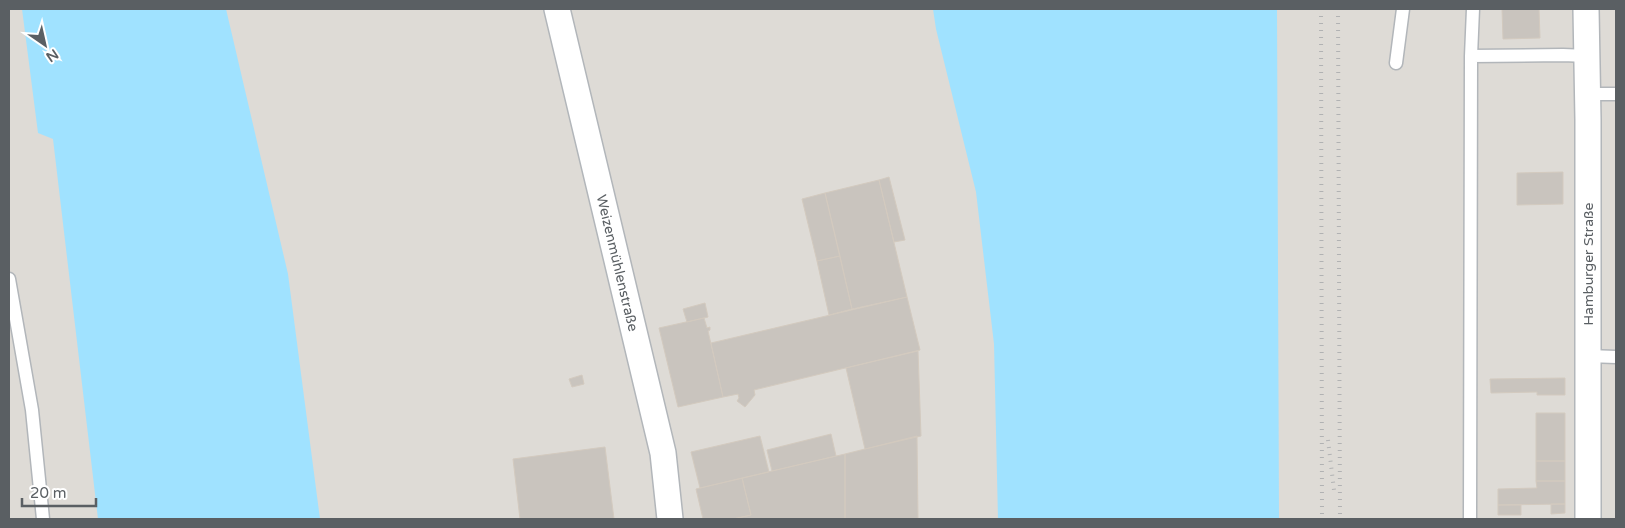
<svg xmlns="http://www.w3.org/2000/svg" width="1625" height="528" font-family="'Varela Round',sans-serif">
<rect width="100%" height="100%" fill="#eee9e1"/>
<path fill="#dedbd6" d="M9 9H1616V519H9Z"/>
<path fill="#a0e2ff" d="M22 9H226L288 274 320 519H98L53 139 38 133Z
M933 9H1277L1279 519H998L994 344 976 192 936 29Z"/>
<path fill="#c9c4be" stroke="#d3cabf" d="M1502 9H1539L1540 38 1503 39Z
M1563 172V204L1517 205V173Z
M889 177 905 240 894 242 879 180Z
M879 180 907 297 852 309 825 193Z
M825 193 840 256 817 261 802 199Z
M840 256 852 309 829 315 817 261Z
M907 297 920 350 754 390 755 395 745 407 737 401 739 398 738 394 723 397 711 343Z
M705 303 708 317 687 322 683 309Z
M704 318 707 328 710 327V330L708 331 723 397 678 407 659 328Z
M918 351 921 436 865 449 846 368Z
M582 375 584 384 572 387 569 379Z
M1565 378V395H1537V392L1491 393 1490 379Z
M1536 413H1565V461H1536Z
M831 434 836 456 772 471 767 450Z
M760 436 769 472 700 488 691 452Z
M917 436 918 519H845V454Z
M605 447 614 519H520L513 459Z
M845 454V519H733L751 515 742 478Z
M1536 461H1565V481H1536Z
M742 478 751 515 733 519H703L696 489Z
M1536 481H1565V504L1498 505V489L1537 488Z
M1551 504H1565V513L1551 514Z
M1498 505H1521V515H1498Z"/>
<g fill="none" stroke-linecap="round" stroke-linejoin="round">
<defs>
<path id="service" d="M1471 56 1563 55 1587 56
M1396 63 1403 9
M1588 94H1616
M9 279 32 410 43 519
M1588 356 1616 357
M1470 519 1471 56 1473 9"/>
<g id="minor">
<path id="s1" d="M557 9 663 453 670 519"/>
<path d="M1586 9 1588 120V519"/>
</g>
</defs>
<use href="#service" stroke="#b2b6ba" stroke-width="15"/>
<use href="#minor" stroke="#b2b6ba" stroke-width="28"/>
<use href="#service" stroke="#fff" stroke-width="12"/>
<use href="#minor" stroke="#fff" stroke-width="25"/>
<path stroke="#b1b2b3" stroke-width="4" stroke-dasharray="1 6" stroke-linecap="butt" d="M1321 9 1322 519
M1338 9 1340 519
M1328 440 1334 490"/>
</g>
<g text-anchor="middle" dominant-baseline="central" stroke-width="4" stroke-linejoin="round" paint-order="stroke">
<g font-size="14" fill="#5a5f63" stroke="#fff">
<text stroke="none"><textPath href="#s1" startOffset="261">Weizenmühlenstraße</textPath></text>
<text transform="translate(1588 264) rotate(-90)">Hamburger Straße</text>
</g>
</g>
<rect width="1625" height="528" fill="none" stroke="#5a5f63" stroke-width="20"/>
<g transform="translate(45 45) rotate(146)" stroke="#ffffff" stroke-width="4" paint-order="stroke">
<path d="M0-4L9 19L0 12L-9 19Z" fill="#5a5f63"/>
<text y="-8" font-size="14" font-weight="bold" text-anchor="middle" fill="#5a5f63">N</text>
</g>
<path d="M22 498v8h74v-8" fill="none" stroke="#5a5f63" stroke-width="2.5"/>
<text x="30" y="498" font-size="15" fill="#5a5f63" stroke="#ffffff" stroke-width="4" paint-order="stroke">20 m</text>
</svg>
